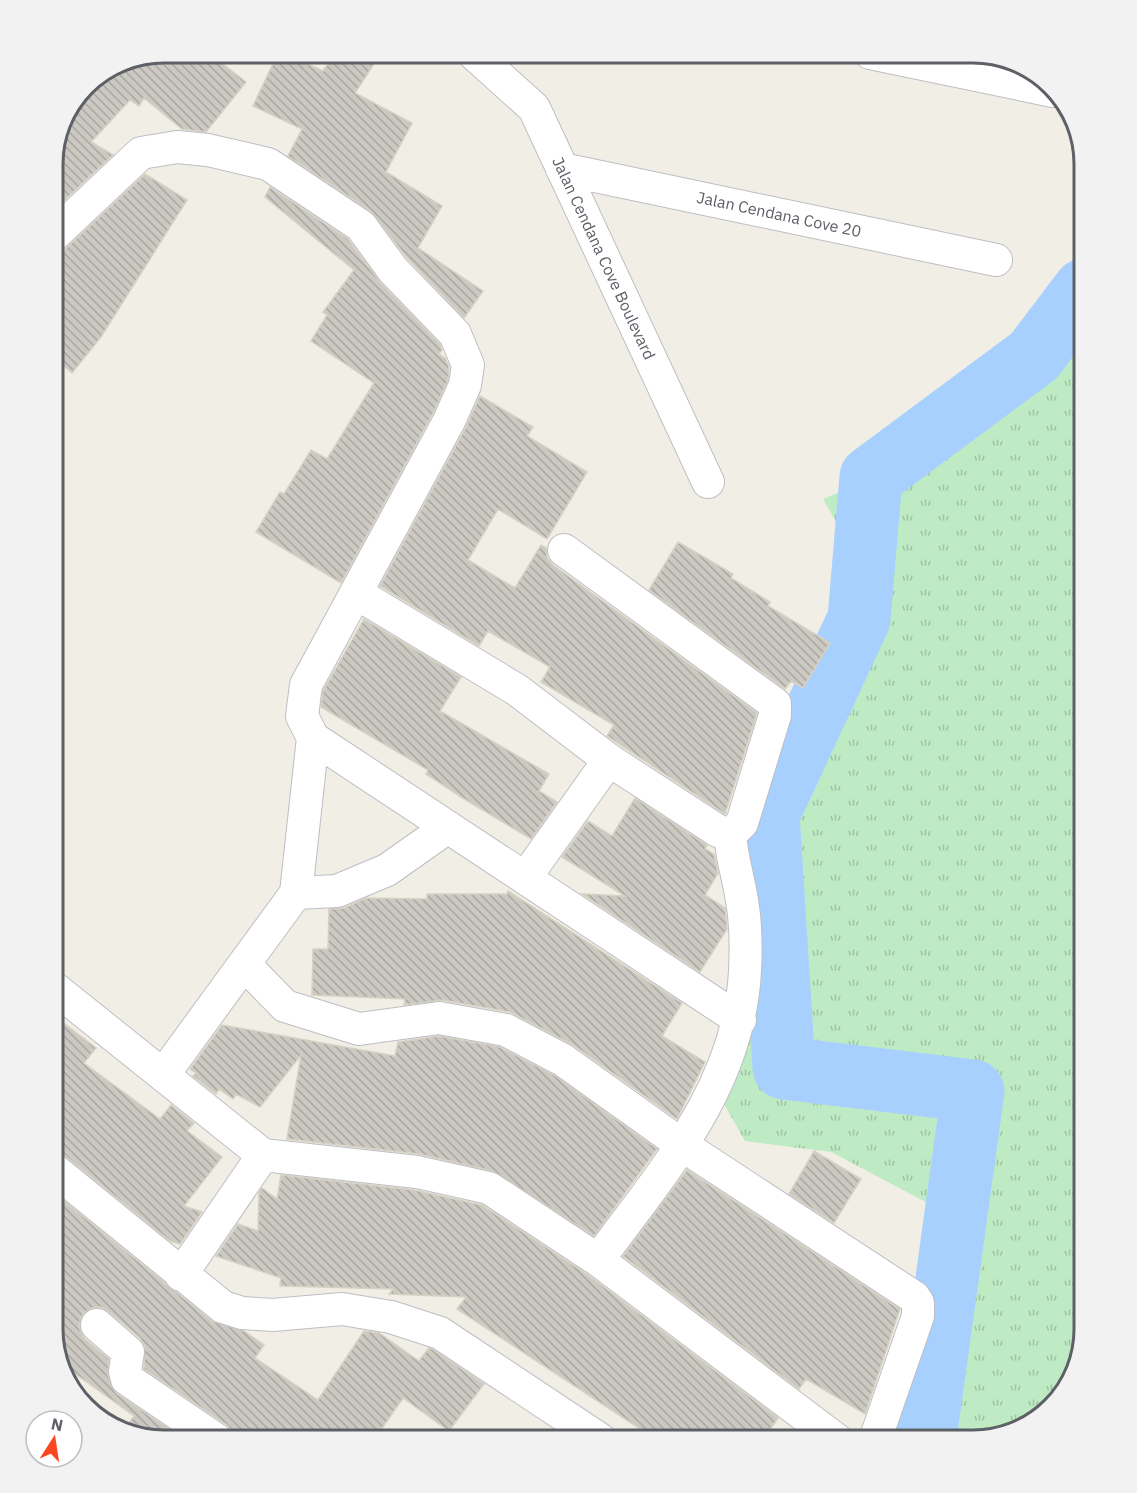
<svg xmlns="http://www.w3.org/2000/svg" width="1137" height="1493" font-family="'IBM Plex Sans',sans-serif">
<defs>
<pattern id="grass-tufts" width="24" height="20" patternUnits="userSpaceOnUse" patternTransform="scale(1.5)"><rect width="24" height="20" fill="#bfebc4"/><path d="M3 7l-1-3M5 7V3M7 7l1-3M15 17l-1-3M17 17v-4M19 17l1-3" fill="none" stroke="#9ec2a3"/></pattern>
<pattern id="building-back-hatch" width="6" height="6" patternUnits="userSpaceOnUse" patternTransform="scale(1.5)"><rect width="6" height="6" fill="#ccc9c2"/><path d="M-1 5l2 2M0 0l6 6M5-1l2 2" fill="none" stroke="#a9a7a1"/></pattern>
</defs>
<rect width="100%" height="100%" fill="#f1efe5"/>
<path fill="url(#grass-tufts)" d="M1084 316V1329L1070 1384 1035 1422 973 1440H903L954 1217 831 1152 745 1141 720 1097 762 977 748 843 746 777 824 649 845 537 823 499 975 436Z"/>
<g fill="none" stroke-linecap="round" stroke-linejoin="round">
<path stroke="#a7d0ff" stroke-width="63" d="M928 1440 925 1438 973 1091 784 1068 768 815 859 619 871 477 1034 356 1084 290"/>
</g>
<path fill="url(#building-back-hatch)" stroke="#d6d2c3" stroke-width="1.5" d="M164 52 209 53 246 82 206 132 182 129 144 98 139 106 130 100 91 142 113 155 53 211V156L64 114 92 80Z
M278 53H284L323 71 335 53H381L355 93 412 123 386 172 442 206 418 248 483 291 464 318 407 258 371 211 288 156 302 129 253 106Z
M145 174 187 200 101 337 72 373 53 357V253L65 249Z
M270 187 348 239 380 282 440 344 442 350 439 354 445 358 449 367 448 380 433 413 341 583 256 532 280 492 284 494 311 450 327 459 374 383 311 341 327 315 323 312 354 270 265 197Z
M480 396 533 427 527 436 587 472 547 539 498 509 468 560 515 588 541 545 546 548 547 557 553 565 757 713 725 814 607 736 614 725 541 682 550 667 488 631 479 646 380 586 465 429Z
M678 542 733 574 731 578 770 602 768 606 830 643 803 688 791 681 785 689 649 590Z
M364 619 461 677 440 711 549 774 539 791 557 802 531 839 461 797 426 774 428 770 321 707 323 691Z
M635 798 707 845 705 849 714 854 718 873 705 895 725 908 727 929 700 972 582 894 625 896 562 857 588 821 612 836Z
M508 891 682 1003 662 1036 705 1062 677 1119 573 1045 510 1012 442 1000 404 1005 405 999 312 995 313 949H328L329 909 344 908 366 898 427 899V894H507Z
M53 1015 96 1048 84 1063 160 1119 171 1105 194 1123 187 1131 222 1157 184 1206 202 1212 180 1244 170 1241 64 1155 53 1151Z
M222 1025 395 1056 398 1042 439 1036 500 1047 554 1075 657 1149 594 1236 493 1171 419 1154 287 1139 301 1055 260 1107 236 1094 233 1099 219 1089 216 1094 193 1076 196 1073 190 1069Z
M814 1151 861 1179 834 1223 789 1194Z
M687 1170 900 1309 865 1414 806 1379 799 1389 623 1256Z
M281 1175 414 1190 482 1205 588 1275 778 1418 763 1440H657L457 1309 466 1297 389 1294 393 1289 280 1286 281 1278 216 1256 238 1224 258 1231 259 1192 262 1188 277 1199Z
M53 1192 212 1321 244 1331 264 1345 255 1358 318 1400 364 1331 379 1333 419 1361 429 1348 432 1349 484 1384 449 1431 403 1398 374 1440H235L233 1432 227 1425 144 1369 145 1346 140 1338 108 1311 100 1307 92 1308 83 1314 80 1321V1330L85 1339 109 1359 108 1375 116 1393 186 1440H164L124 1430 134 1416 63 1365 52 1329Z"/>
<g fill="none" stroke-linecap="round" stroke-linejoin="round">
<defs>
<path id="street" d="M473 53 534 108 708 482
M870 53 1053 91
M562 169 996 260
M53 236 141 153 177 147 208 150 268 164 361 226 393 270 455 334 468 365 465 385 449 421 306 685 302 716 313 738 740 1020
M356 593 517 690 609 760 718 831 730 835 742 823 775 715V704L564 550
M448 827 387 870 337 891 296 893 244 964 285 1006 359 1029 439 1018 506 1030 563 1060 682 1145 914 1297 918 1303V1316L875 1440
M525 878 609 760
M296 893 313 738
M53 987 263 1155 417 1172 489 1188 598 1260 837 1440
M163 1075 244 964
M53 1169 223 1307 242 1313 273 1315 342 1309 391 1317 440 1333 601 1440
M598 1260C664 1170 739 1087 745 971 746 951 746 928 743 907 740 883 732 860 730 835
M181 1275 263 1155
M97 1325 128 1352 125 1371 127 1379 217 1440"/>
</defs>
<use href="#street" stroke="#bdbec5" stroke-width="34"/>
<use href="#street" stroke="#fff" stroke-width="32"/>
</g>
<g text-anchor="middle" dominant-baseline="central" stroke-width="5" stroke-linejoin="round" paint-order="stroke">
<g font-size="16" fill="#5d6067" stroke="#fff">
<text transform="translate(779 214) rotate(12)">Jalan Cendana Cove 20</text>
<text transform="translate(604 258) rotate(65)">Jalan Cendana Cove Boulevard</text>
</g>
</g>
<path d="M0 0H1137V1493H0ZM164 63H973A101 101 0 0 1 1074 164V1329A101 101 0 0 1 973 1430H164A101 101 0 0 1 63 1329V164A101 101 0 0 1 164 63Z" fill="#f2f2f3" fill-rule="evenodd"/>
<path fill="none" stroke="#5d6067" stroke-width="3" d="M164 63H973A101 101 0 0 1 1074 164V1329A101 101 0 0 1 973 1430H164A101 101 0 0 1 63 1329V164A101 101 0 0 1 164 63Z"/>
<g transform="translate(54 1439) rotate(12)"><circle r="28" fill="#ffffff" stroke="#bebfc2" stroke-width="1.5"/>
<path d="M0-4.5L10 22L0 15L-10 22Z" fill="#fb4720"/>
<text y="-9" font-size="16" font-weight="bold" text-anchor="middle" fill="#5d6067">N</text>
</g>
</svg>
